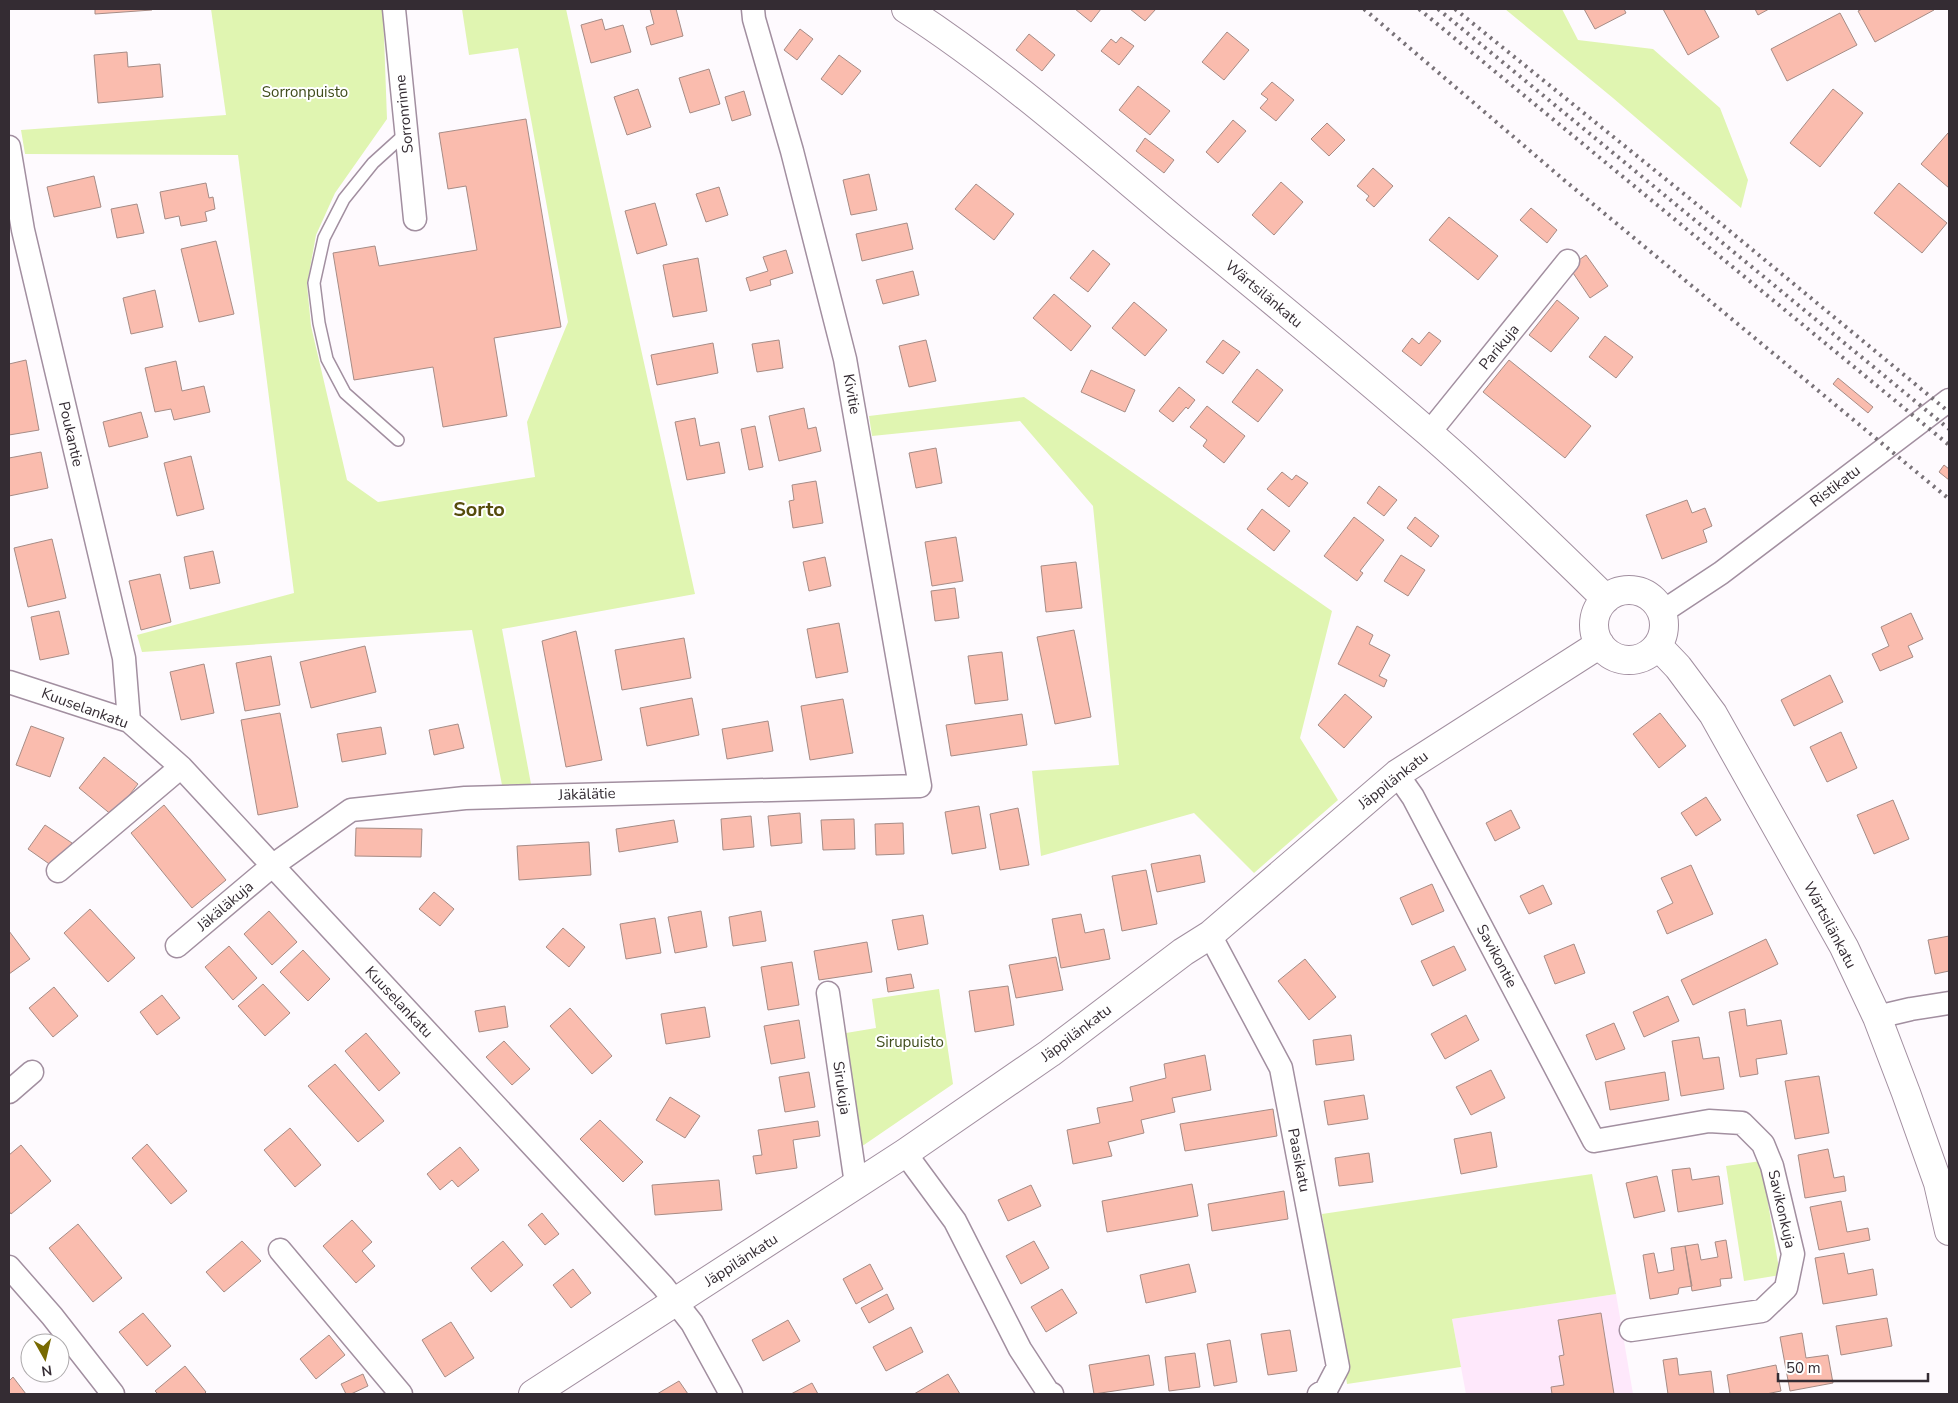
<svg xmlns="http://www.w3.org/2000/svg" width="1958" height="1403" font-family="'Nunito Sans',sans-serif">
<rect width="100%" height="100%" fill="#fefafe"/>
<path fill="#fee8fb" d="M1616 1294 1633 1394H1466L1452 1319Z"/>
<path fill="#e0f5b1" d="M211 9H383L387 119 335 193 316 235 307 285 311 326 347 480 378 502 535 477 527 422 568 322 518 48 469 55 462 9H566L695 594 502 629 531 784 502 785 472 630 142 652 137 635 294 593 238 155 25 154 21 130 226 115Z
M1505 9H1562L1578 40 1653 49 1720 108 1748 180 1741 208 1613 98Z
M1024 397 1332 611 1300 738 1338 800 1254 873 1194 813 1041 856 1032 771 1119 765 1093 506 1020 421 872 436 869 416Z
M939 989 953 1084 858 1149 840 1034 876 1028 872 999Z
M1761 1161 1780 1275 1744 1281 1726 1166Z
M1592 1174 1616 1294 1452 1319 1461 1367 1347 1384 1322 1214Z"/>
<path fill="#fabcae" stroke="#a68c86" d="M95 9H152V10L95 14Z
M650 9H676L683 36 651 45 646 27 654 24Z
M1075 9H1101L1091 22Z
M1130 9H1156L1145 21Z
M1584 9H1624L1626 13 1595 29Z
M1663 9H1704L1719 37 1688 55Z
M1755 9H1769L1758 15Z
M1862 9H1933L1934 10 1875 42 1858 11Z
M1840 13 1857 45 1787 81 1771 49Z
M602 19 605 30 623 25 631 52 591 63 581 25Z
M800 29 813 39 797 60 784 50Z
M1227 32 1249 50 1224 80 1202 62Z
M1029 34 1055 55 1042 71 1016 50Z
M1121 37 1134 46 1119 65 1101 51 1111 39 1116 43Z
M127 52 128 67 160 64 163 97 98 103 94 55Z
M839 55 861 71 842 95 821 79Z
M709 69 720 104 690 113 679 78Z
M1272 82 1294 100 1276 121 1260 108 1268 99 1261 94Z
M1138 86 1170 111 1150 135 1119 110Z
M638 89 651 127 627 135 614 97Z
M1833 89 1863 113 1820 167 1790 143Z
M744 91 751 115 732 121 725 97Z
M526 119 561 327 494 338 507 416 443 427 433 367 354 380 333 253 375 246 379 266 477 250 466 186 448 189 439 133Z
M1233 120 1246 131 1218 163 1206 152Z
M1327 123 1345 140 1329 156 1311 139Z
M1948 133 1949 134V188L1921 164Z
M1145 138 1174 160 1164 173 1136 151Z
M1373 168 1393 186 1374 207 1366 200 1369 196 1357 186Z
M869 174 877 210 851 215 843 180Z
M94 176 101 207 54 217 47 187Z
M1281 182 1303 202 1274 235 1252 215Z
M206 183 209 198 213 197 215 209 205 212 207 221 181 226 179 216 165 219 160 192Z
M1899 183 1947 223 1922 253 1874 213Z
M976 184 1014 214 994 240 955 209Z
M719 187 728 215 706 222 696 194Z
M655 203 667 245 637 254 625 211Z
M137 204 144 233 117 238 111 209Z
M1531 208 1557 230 1547 243 1520 220Z
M1449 217 1498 256 1478 280 1429 240Z
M907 223 913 249 862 261 856 234Z
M216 241 234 314 199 322 181 249Z
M786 250 793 273 770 280 771 285 750 291 746 278 768 271 763 257Z
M1093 250 1110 264 1088 292 1070 278Z
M1586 255 1608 286 1590 298 1569 267Z
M698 258 707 311 673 317 663 265Z
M913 271 919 295 883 304 876 280Z
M155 290 163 327 131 334 123 298Z
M1054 294 1091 326 1071 351 1033 318Z
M1557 300 1579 318 1551 352 1529 335Z
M1134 302 1167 330 1145 356 1112 328Z
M1429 332 1441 341 1421 366 1402 351 1412 338 1419 344Z
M1605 336 1633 357 1616 378 1589 357Z
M779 340 783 368 757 372 752 344Z
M926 340 936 381 909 387 899 346Z
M1223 340 1240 352 1223 374 1206 362Z
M713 343 718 373 657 385 651 355Z
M26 360 39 430 9 435V364Z
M1509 360 1591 426 1565 458 1483 392Z
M176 361 182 391 204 386 210 412 174 420 171 409 155 412 145 368Z
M1257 369 1283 390 1258 422 1232 402Z
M1091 370 1135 390 1125 412 1081 392Z
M1838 378 1873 407 1868 413 1833 384Z
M1179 387 1195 400 1188 409 1186 407 1173 422 1159 411Z
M1207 406 1245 436 1224 463 1203 446 1207 440 1190 427Z
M804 408 808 429 816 427 821 451 779 461 769 416Z
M141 412 148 437 109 447 103 422Z
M695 418 700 446 719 442 725 473 687 480 675 422Z
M755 426 763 467 749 470 741 429Z
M936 448 942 483 916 488 909 453Z
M41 452 48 488 9 496V458Z
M191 456 204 509 177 516 164 463Z
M1944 465 1949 469V480L1939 472Z
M1282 472 1292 480 1296 475 1308 483 1289 507 1267 489Z
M816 481 823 523 793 528 789 501 794 500 792 485Z
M1379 486 1397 500 1384 516 1367 503Z
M1687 500 1692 513 1705 508 1712 526 1703 530 1707 542 1662 559 1646 515Z
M1262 509 1290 531 1274 551 1247 529Z
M1354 517 1384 540 1360 571 1363 573 1357 581 1324 556Z
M1415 517 1439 536 1431 547 1407 528Z
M956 537 963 581 932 586 925 542Z
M52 539 66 598 28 607 14 548Z
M213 551 220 583 190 589 184 557Z
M1401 555 1425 570 1408 596 1384 581Z
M825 557 831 586 809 591 803 562Z
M1076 562 1082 608 1046 612 1041 566Z
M160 574 171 622 141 630 129 581Z
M955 588 959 618 935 621 931 591Z
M59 611 69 654 40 660 31 617Z
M1911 613 1923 639 1908 646 1913 657 1880 671 1872 654 1889 646 1881 627Z
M839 623 848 672 816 678 807 629Z
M1357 626 1373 635 1369 644 1390 655 1379 676 1387 680 1384 687 1338 664Z
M1074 630 1091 717 1055 724 1037 637Z
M576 631 602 760 566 767 542 641Z
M684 638 691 678 622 690 615 650Z
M365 646 376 692 311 708 300 662Z
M1002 652 1008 700 975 704 968 656Z
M271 656 280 705 245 711 236 663Z
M204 664 214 713 181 720 170 672Z
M1830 675 1843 702 1794 726 1781 700Z
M1345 694 1372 717 1344 748 1318 725Z
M692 698 699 735 647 746 640 708Z
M843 699 853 753 810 760 801 706Z
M280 713 298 807 258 815 241 720Z
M1660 713 1686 746 1659 768 1633 734Z
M1022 714 1027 745 951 756 946 725Z
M768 721 773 751 727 759 722 729Z
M458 724 464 748 434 755 429 730Z
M31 726 64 738 50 777 16 765Z
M381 727 386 754 342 762 337 734Z
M1841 732 1857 768 1827 782 1810 747Z
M104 757 138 784 113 816 79 788Z
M1706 797 1721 820 1696 836 1681 813Z
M1893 800 1909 839 1874 854 1857 815Z
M164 805 226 880 192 908 131 833Z
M979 806 986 848 952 854 945 812Z
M1018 808 1029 865 1000 870 990 814Z
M1511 810 1520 828 1495 841 1486 823Z
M800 813 802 843 771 846 768 816Z
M751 816 754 847 723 850 721 819Z
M854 819 855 849 823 850 821 820Z
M674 820 678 842 619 852 616 829Z
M903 823 904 854 876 855 875 824Z
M45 825 72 843 55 868 28 849Z
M356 828 422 829 421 857 355 856Z
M589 842 591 875 519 880 517 846Z
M1200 855 1205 882 1157 892 1151 864Z
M1691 865 1713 914 1667 934 1657 911 1673 903 1661 878Z
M1146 870 1157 924 1122 931 1112 876Z
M1432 884 1444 911 1412 925 1400 898Z
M1543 885 1552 904 1529 914 1520 896Z
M434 892 454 909 440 926 419 909Z
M90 909 135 958 108 982 64 933Z
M269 911 297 942 272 965 244 934Z
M701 911 707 947 675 953 668 917Z
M761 911 766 941 733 946 729 917Z
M1081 914 1085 933 1104 929 1110 959 1061 968 1052 919Z
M923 915 928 944 898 950 892 920Z
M655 918 661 953 626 959 620 924Z
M563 928 585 947 569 967 546 947Z
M9 931 30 959 9 974Z
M1949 936V971L1935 974 1928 940Z
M1766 939 1778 964 1693 1005 1681 980Z
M867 942 872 972 819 980 814 951Z
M1574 944 1585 973 1555 984 1544 956Z
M229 946 257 978 233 1000 205 967Z
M1454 946 1466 970 1433 986 1421 961Z
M303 950 330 979 308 1001 280 972Z
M1056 957 1063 990 1016 998 1009 965Z
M1305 959 1336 997 1309 1020 1278 981Z
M792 962 799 1005 768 1010 761 967Z
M911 974 914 988 888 992 886 978Z
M263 984 290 1013 265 1036 238 1006Z
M1008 986 1014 1025 975 1032 969 991Z
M54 987 78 1016 53 1037 29 1008Z
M162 995 180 1018 157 1035 140 1012Z
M1668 996 1679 1021 1644 1037 1633 1012Z
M505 1006 508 1027 479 1032 475 1011Z
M705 1007 710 1037 666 1044 661 1014Z
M570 1008 612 1056 592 1074 550 1026Z
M1745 1009 1747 1026 1781 1020 1787 1054 1756 1059 1758 1074 1740 1077 1729 1012Z
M1466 1015 1479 1040 1445 1059 1431 1034Z
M799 1020 805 1058 771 1064 764 1026Z
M1614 1023 1625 1049 1596 1060 1586 1035Z
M366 1033 400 1073 379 1091 345 1051Z
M1351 1035 1354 1060 1316 1065 1313 1040Z
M1699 1037 1703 1059 1719 1057 1724 1089 1681 1096 1672 1041Z
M504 1041 530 1069 512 1085 486 1057Z
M1205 1055 1211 1090 1172 1098 1175 1112 1141 1120 1144 1133 1108 1142 1112 1156 1073 1164 1067 1130 1100 1123 1097 1108 1133 1101 1130 1087 1166 1078 1164 1064Z
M335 1064 384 1121 358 1142 308 1086Z
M1491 1070 1505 1098 1471 1115 1456 1087Z
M809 1072 815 1107 785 1112 779 1077Z
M1665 1072 1669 1100 1610 1110 1605 1082Z
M1819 1076 1829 1133 1795 1139 1785 1081Z
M1364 1095 1368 1119 1328 1125 1324 1101Z
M670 1097 700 1116 685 1138 656 1120Z
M1273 1109 1277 1136 1185 1151 1180 1124Z
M600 1120 643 1162 623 1182 580 1139Z
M818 1121 820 1136 793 1140 797 1168 756 1174 753 1156 762 1155 758 1130Z
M290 1128 321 1165 295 1187 264 1150Z
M1491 1132 1497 1167 1461 1174 1454 1139Z
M147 1144 187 1191 171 1204 132 1158Z
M21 1145 51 1181 11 1214 9 1211V1155Z
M460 1147 479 1170 458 1187 452 1180 440 1190 427 1174Z
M1828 1149 1834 1178 1844 1176 1846 1191 1805 1198 1798 1155Z
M1369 1153 1373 1182 1339 1186 1335 1158Z
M1690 1168 1692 1180 1719 1176 1723 1204 1678 1212 1672 1170Z
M1657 1176 1665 1211 1634 1218 1626 1183Z
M719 1180 722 1210 655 1215 652 1185Z
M1192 1184 1198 1216 1107 1232 1102 1201Z
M1031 1185 1041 1206 1008 1221 998 1200Z
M1284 1191 1288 1219 1212 1231 1208 1204Z
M1841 1201 1847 1232 1868 1228 1870 1240 1819 1250 1810 1207Z
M542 1213 559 1234 545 1245 528 1225Z
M352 1220 372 1242 362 1251 375 1266 356 1283 323 1246Z
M78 1224 122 1278 93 1302 49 1248Z
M1726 1240 1732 1278 1720 1279 1721 1286 1692 1291 1685 1246 1698 1244 1701 1260 1718 1257 1715 1242Z
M242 1241 261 1261 224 1292 206 1272Z
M503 1241 523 1265 491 1292 471 1268Z
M1034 1241 1049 1268 1021 1284 1006 1256Z
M1685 1246 1692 1286 1679 1288 1678 1294 1650 1299 1643 1255 1654 1253 1658 1273 1674 1270 1671 1248Z
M1844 1253 1848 1274 1873 1269 1877 1295 1823 1304 1815 1258Z
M870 1264 883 1289 856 1304 843 1279Z
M1189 1264 1196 1292 1146 1303 1140 1275Z
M573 1269 591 1293 571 1308 553 1285Z
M1062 1289 1077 1313 1046 1332 1031 1307Z
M887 1294 894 1309 869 1323 861 1308Z
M143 1313 171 1346 147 1366 119 1332Z
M1601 1313 1614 1394H1551H1552L1551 1387 1564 1385 1559 1356 1564 1355 1558 1320Z
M1887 1318 1892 1346 1841 1355 1836 1326Z
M788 1320 800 1341 763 1361 752 1340Z
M451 1322 474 1358 445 1377 422 1340Z
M911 1327 923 1352 886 1371 873 1347Z
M1290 1330 1297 1371 1268 1375 1261 1334Z
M1802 1333 1806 1358 1828 1355 1833 1383 1790 1391 1780 1337Z
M329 1335 345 1355 316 1379 300 1359Z
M1230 1340 1237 1382 1214 1386 1207 1344Z
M1195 1353 1200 1387 1169 1391 1165 1357Z
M1149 1355 1154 1385 1094 1394 1089 1365Z
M1677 1358 1679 1375 1711 1371 1714 1394H1668L1663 1360Z
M1776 1365 1781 1391 1766 1394H1730L1727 1375Z
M185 1366 206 1392 204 1394H158L155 1391Z
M363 1374 368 1386 351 1394H346L341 1384Z
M948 1374 960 1394H914Z
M13 1377 26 1394H9V1381Z
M679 1381 688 1394H657Z
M812 1383 818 1394H791Z"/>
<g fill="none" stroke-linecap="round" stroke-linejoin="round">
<defs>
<path id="service" d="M398 440 345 393 327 359 319 323 314 283 324 238 344 199 373 163 405 134"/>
<path id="minor" d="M394 9 415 219
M9 147 23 230 124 658 129 721
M1429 433 1568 261
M1662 612 1721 573 1949 400
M9 682 129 721 181 767 663 1286 692 1323 731 1394
M1397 774 1413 797 1594 1141 1709 1121 1742 1123 1763 1144 1772 1166 1793 1254 1786 1288 1762 1311 1631 1330
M58 871 181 767
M1210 935 1281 1068 1338 1367 1326 1390 1319 1394
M177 946 272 866 351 810 465 798 920 786 845 359 792 151 754 19 753 9
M828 993 856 1184
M1877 1017 1911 1009 1949 1003
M9 1092 32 1072
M905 1153 955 1221 1020 1349 1048 1392 1052 1394
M280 1250 401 1394
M9 1267 52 1316 113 1394"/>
<path id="tertiary" d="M906 9C1005 73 1094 153 1184 228 1266 295 1348 363 1428 432 1489 485 1548 542 1606 599
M1594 625a35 35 0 1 1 70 0a35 35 0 1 1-70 0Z
M1658 646 1678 667 1713 714 1844 947 1877 1017 1906 1093 1938 1183 1949 1231
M533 1394 905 1153 1050 1053 1183 952 1210 935 1397 774 1600 644"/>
</defs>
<use href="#service" stroke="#a28fa0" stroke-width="14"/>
<use href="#minor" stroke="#a28fa0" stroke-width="25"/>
<use href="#tertiary" stroke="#a28fa0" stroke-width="30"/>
<use href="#service" stroke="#fff" stroke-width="11"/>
<use href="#minor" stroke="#fff" stroke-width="22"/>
<use href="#tertiary" stroke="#fff" stroke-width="28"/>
<path stroke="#797278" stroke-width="4" stroke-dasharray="2.5 5" stroke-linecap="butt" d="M1364 9 1564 180 1949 499
M1419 9 1949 445
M1438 9 1949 429
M1455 9 1720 223 1949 412"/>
</g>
<g text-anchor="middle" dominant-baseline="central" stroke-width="4" stroke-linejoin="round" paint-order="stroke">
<g font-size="15" fill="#404d1c" stroke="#fff">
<text x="305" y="92">Sorronpuisto</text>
<text x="910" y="1042">Sirupuisto</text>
</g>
<g font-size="15" fill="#342c33" stroke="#fff">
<text transform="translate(404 114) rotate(-96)">Sorronrinne</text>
<text transform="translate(1264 294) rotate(40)">Wärtsilänkatu</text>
<text transform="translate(1499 347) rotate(-51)">Parikuja</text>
<text transform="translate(852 394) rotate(80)">Kivitie</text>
<text transform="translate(71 434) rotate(77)">Poukantie</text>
<text transform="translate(1835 486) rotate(-37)">Ristikatu</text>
<text transform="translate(85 708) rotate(20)">Kuuselankatu</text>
<text transform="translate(1393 780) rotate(-38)">Jäppilänkatu</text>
<text transform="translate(587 794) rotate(-2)">Jäkälätie</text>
<text transform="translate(225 906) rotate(-40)">Jäkäläkuja</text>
<text transform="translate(1830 925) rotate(62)">Wärtsilänkatu</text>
<text transform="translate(1497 956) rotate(62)">Savikontie</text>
<text transform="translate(399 1002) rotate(47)">Kuuselankatu</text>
<text transform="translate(1076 1033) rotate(-37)">Jäppilänkatu</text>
<text transform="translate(842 1088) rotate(82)">Sirukuja</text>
<text transform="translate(1299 1160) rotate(79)">Paasikatu</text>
<text transform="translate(1782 1209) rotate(77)">Savikonkuja</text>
<text transform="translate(741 1260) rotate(-33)">Jäppilänkatu</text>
</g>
<g font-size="20" font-weight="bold" fill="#564c0c" stroke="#fff">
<text x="479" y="509">Sorto</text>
</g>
</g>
<rect width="1958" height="1403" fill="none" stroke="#342c33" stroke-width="20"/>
<g transform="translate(45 1358) rotate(172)"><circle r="24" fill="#ffffff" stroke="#aeabad"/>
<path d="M0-4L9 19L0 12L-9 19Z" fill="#786a01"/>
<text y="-8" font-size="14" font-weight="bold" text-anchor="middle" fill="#342c33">N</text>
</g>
<path d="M1778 1373v8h150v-8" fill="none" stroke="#342c33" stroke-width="2.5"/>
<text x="1786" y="1373" font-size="15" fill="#342c33" stroke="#ffffff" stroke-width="4" paint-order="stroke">50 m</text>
</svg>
